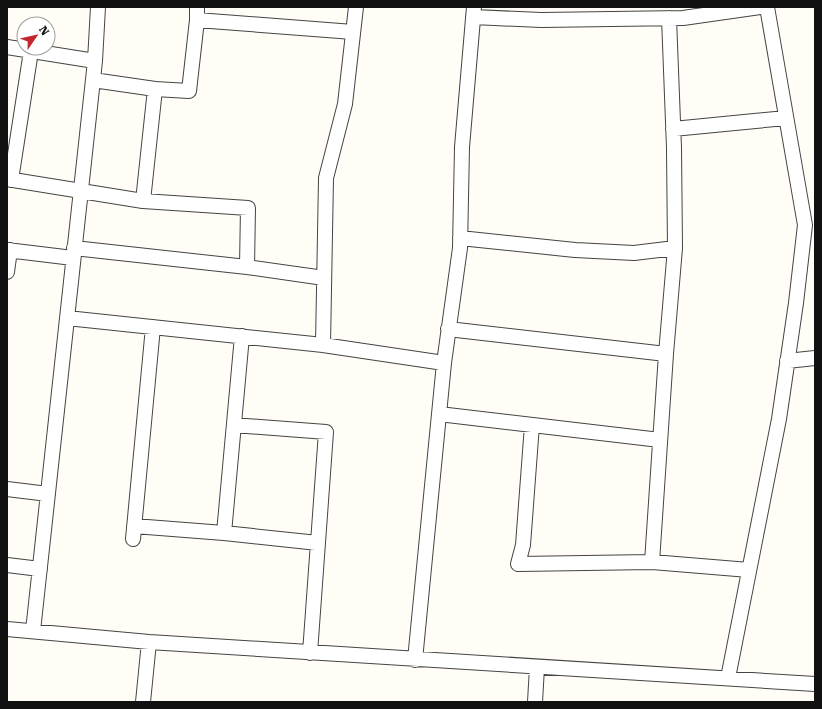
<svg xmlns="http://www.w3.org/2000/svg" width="822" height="709" font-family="'Roboto Serif',serif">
<rect width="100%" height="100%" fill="#fffdf5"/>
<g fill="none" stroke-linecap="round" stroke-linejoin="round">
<defs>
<path id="minor" d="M197 7V20L353 32
M473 17 541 20 683 18 760 7
M7 47 95 61
M155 89 189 91 197 20
M673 129 786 118
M7 179 143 201 155 89 93 80
M11 180 31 51
M143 201 248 208 247 267 324 278
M460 238 575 250 634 253 675 248
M74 248 247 267
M7 250 73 258
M7 272 10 250
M67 318 323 345 444 363
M448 329 666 354
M323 345 326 178 345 104 356 7
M787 361 815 358
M439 414 660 440
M234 425 326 432 310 653
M532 425 523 545 518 564 652 562 666 354 675 248 674 148 669 18
M7 489 48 494
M134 526 224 533 318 543
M224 533 242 336
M133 539 153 327
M652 562 749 570
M7 565 40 569
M7 629 149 642 815 684
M33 631 95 61 98 7
M415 660 444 363 460 248 462 147 474 7
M728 678 779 419 796 303 805 225 767 7
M143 702 149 642
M535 702 537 667"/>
</defs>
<use href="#minor" stroke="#444" stroke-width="16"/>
<use href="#minor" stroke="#fff" stroke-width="14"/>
</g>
<rect width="822" height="709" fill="none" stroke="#111111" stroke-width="16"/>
<g transform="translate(36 36) rotate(56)"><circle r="19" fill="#ffffff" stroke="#a0a0a0"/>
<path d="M0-3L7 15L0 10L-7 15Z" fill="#c4262e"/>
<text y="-6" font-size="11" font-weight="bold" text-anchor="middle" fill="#111111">N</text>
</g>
</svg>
